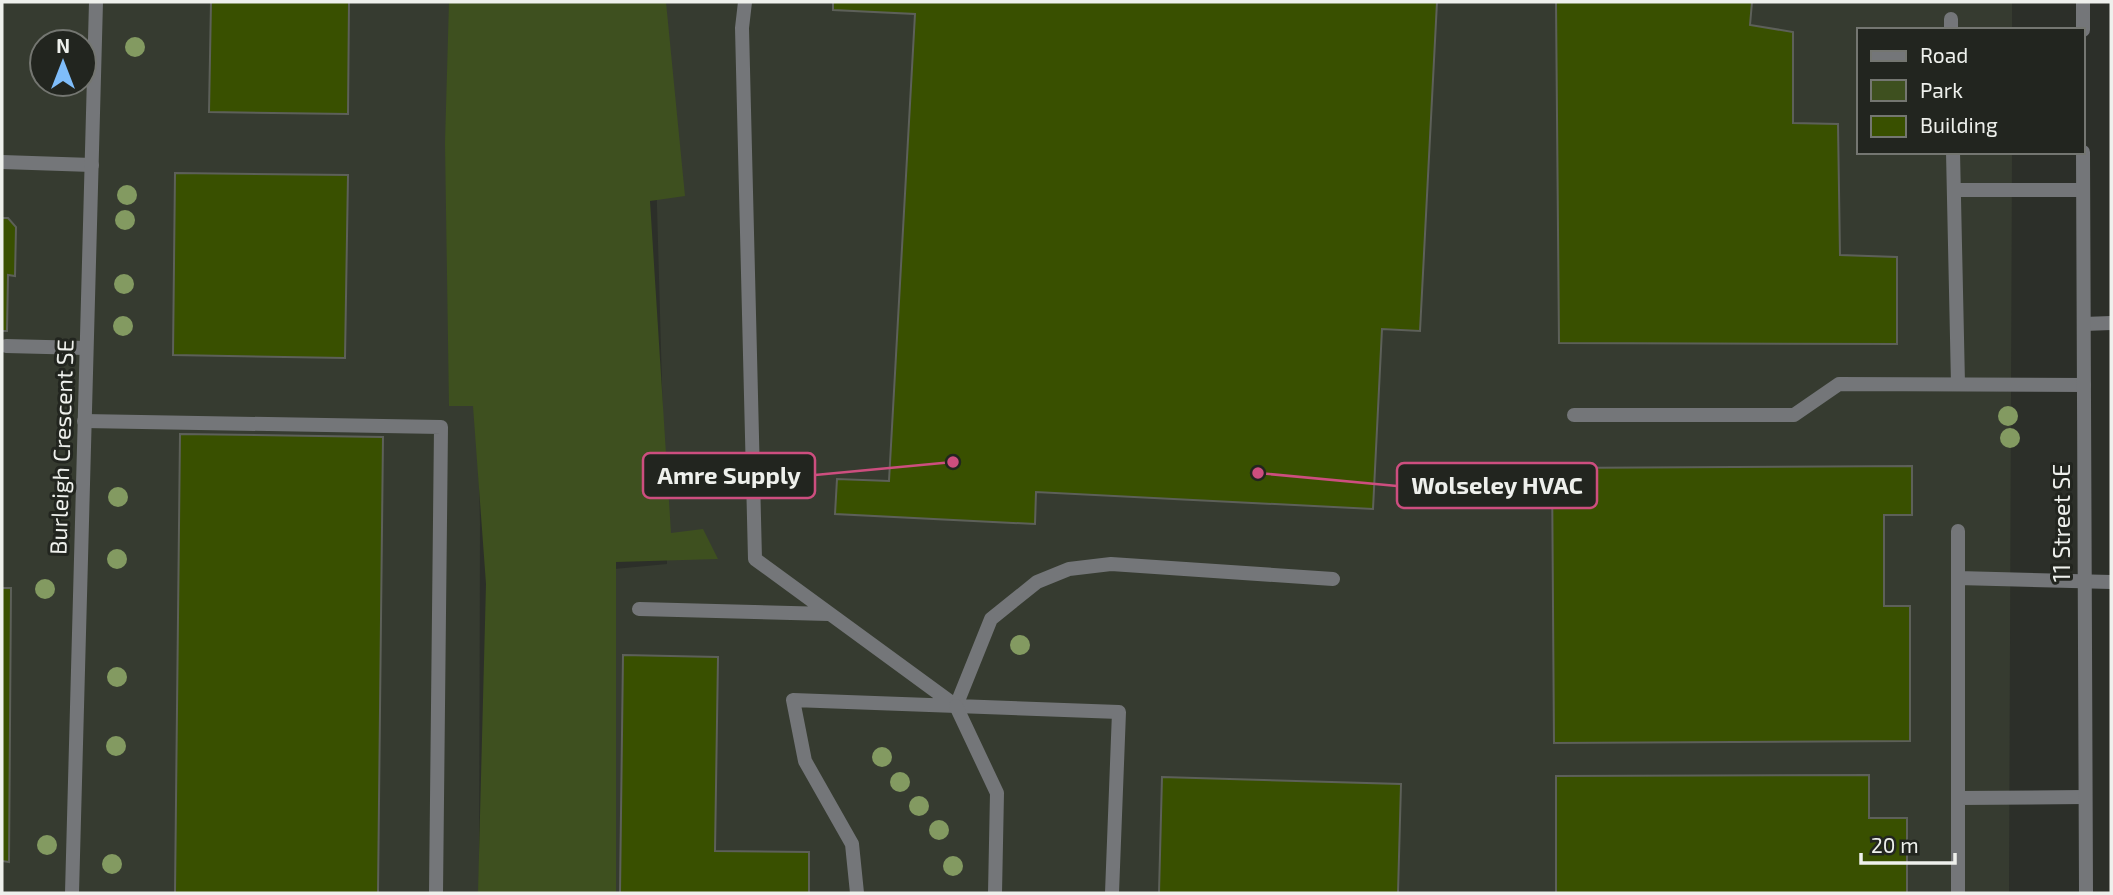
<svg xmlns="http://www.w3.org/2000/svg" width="2113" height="895" font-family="'Exo 2',sans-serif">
<rect width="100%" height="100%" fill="#2c2f29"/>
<path fill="#363b30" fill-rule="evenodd" d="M2 2H468L480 524 479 893H2ZM42 42H84V84H42Z
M664 2H2012V30H1859V152H2012L2009 893H612L614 569 667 564 655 135Z"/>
<path fill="#3e501f" d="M449 2H666L685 196 650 201 671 533 703 529 718 559 616 562V893H478L486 584 473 406H449L445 143Z"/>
<path fill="#395000" stroke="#5d6059" stroke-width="2" d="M211 2H349L348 114 209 112Z
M833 2H1437L1420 331 1382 329 1373 509 1036 492 1035 524 835 514 837 479 889 481 915 14 833 10Z
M1556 2H1752L1750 25 1793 32V123L1838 124 1840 255 1897 257V344L1559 343Z
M175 173 348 175 345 358 173 355Z
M2 218H8L16 227 15 276 8 275 7 331H2Z
M180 434 383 437 378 893H175Z
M1912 466V515H1884V606H1910V741L1554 743 1552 468Z
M2 588H11L9 862 2 861Z
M623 655 718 657 715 851 809 852V893H620Z
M1869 775V818H1907V893H1556V776Z
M1162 777 1401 784 1398 893H1159Z"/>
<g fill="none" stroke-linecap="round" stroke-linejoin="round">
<path stroke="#747679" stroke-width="14" d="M745 2 742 28 755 559 956 706
M1951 19V30
M1953 152 1958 384
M2 162 92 165
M1954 190H2083
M2084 324 2111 323
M6 346 86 348
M1574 415H1794L1839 384 2084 385
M84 421 441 427 436 893
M1958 578 2111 582
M639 609 829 614
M956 706 991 619 1037 582 1069 569 1111 564 1333 579
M1958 798 2085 797
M857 893 852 844 805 761 793 700 1119 712 1112 893
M1958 893V531"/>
<path stroke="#747679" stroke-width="14" d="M956 706 997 793 995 893
M72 893 96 2"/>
<path stroke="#747679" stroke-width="14" d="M2083 2V30
M2083 152 2086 893"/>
</g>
<g fill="#839a61">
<circle cx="135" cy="47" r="10"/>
<circle cx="127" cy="195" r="10"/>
<circle cx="125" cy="220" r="10"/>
<circle cx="124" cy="284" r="10"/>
<circle cx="123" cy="326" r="10"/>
<circle cx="2008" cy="416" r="10"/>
<circle cx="2010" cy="438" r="10"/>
<circle cx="118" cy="497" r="10"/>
<circle cx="117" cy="559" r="10"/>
<circle cx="45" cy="589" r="10"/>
<circle cx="1020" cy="645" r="10"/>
<circle cx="117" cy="677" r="10"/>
<circle cx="116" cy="746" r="10"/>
<circle cx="882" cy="757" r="10"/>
<circle cx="900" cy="782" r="10"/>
<circle cx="919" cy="806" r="10"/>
<circle cx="939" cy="830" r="10"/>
<circle cx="47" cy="845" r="10"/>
<circle cx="112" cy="864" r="10"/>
<circle cx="953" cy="866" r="10"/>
</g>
<g text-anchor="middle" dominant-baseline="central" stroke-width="6" stroke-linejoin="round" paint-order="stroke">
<g font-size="23" fill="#eef0ec" stroke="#22251f">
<text transform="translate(61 447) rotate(-88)">Burleigh Crescent SE</text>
<text transform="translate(2061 523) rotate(-90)">11 Street SE</text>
</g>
</g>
<path fill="none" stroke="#cd4e7f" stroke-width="2.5" d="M953 462L815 475M1258 473L1397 486"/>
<g fill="#cd4e7f" stroke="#22251f" stroke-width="2.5">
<circle cx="953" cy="462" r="7"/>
<circle cx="1258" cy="473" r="7"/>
</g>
<g fill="#22251f" stroke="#cd4e7f" stroke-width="2.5">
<rect x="643" y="453" width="172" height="45" rx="7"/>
<rect x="1397" y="463" width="200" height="45" rx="7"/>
</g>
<g font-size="24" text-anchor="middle" font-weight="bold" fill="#eef0ec">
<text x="729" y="484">Amre Supply</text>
<text x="1497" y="494">Wolseley HVAC</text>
</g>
<rect width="2113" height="895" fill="none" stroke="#eef0ec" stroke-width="7"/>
<rect x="1857" y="28" width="228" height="126" fill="#22251f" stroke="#747671" stroke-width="2"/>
<rect x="1871" y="51" width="35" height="10" fill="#747679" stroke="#747671" stroke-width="2"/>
<text x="1920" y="63" font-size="21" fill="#eef0ec">Road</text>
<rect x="1871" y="80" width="35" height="21" fill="#3e501f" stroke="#747671" stroke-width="2"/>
<text x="1920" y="98" font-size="21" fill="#eef0ec">Park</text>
<rect x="1871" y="116" width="35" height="21" fill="#395000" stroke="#747671" stroke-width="2"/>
<text x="1920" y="133" font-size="21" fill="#eef0ec">Building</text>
<g transform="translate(63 63)"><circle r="33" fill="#22251f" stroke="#747671" stroke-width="2"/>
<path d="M0-5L12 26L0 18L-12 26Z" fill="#7fbdfa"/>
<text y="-10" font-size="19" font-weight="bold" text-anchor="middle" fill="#eef0ec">N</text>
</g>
<path d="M1861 853v10h94v-10" fill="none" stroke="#eef0ec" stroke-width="3.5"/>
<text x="1871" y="853" font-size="21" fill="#eef0ec" stroke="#22251f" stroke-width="5" paint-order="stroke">20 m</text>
</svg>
